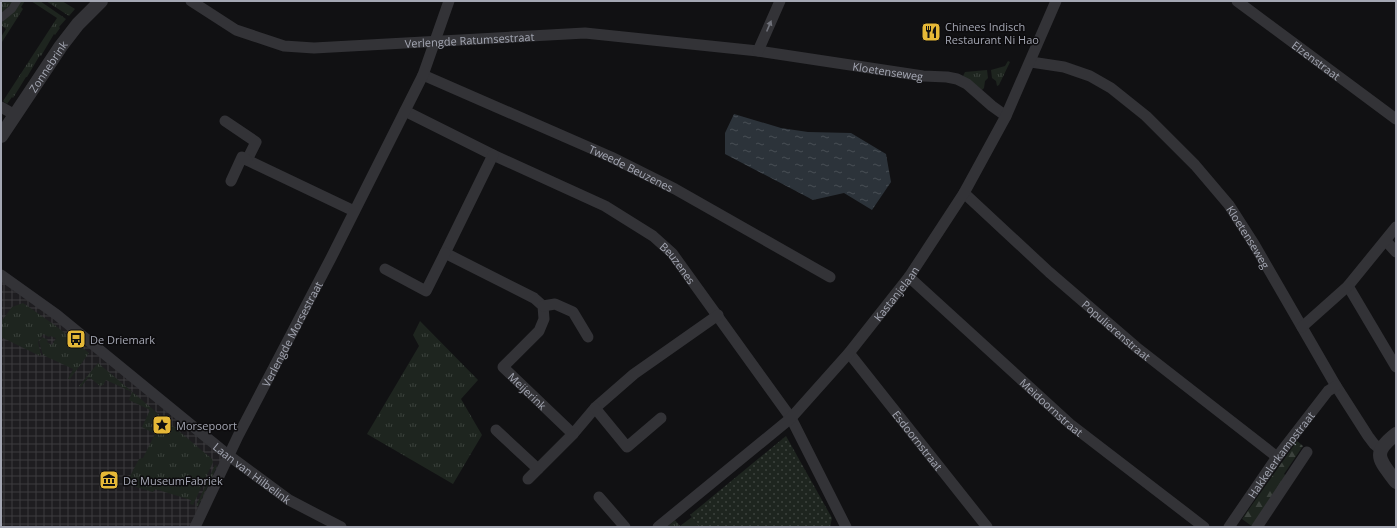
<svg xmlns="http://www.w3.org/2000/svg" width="1397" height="528" font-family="'Open Sans',sans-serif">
<defs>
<pattern id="industrial-grid" width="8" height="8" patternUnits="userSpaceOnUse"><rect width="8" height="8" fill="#1e1d20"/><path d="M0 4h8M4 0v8" fill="none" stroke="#3c3b3e"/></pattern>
<pattern id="grass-tufts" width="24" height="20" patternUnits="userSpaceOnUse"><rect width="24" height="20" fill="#1e251f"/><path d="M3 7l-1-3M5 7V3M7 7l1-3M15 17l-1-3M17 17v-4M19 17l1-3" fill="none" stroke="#3c423d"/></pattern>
<pattern id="forest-firs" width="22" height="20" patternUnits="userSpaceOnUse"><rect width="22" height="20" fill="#1e251f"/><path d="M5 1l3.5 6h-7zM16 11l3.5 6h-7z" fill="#3c423d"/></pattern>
<pattern id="park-dots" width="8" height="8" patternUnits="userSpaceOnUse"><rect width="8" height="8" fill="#1e251f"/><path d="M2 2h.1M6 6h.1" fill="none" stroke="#3c423d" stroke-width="1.8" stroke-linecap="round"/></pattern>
<pattern id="water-ripples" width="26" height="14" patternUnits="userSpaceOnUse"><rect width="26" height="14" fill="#2c333a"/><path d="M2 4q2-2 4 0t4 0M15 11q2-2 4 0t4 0" fill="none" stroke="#484e54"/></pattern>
</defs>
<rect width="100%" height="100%" fill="#111113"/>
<path fill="url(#industrial-grid)" d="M1 276 229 457 196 527H1Z"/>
<path fill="url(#grass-tufts)" d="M1 1H13L10 6 1 13Z
M21 1H25L21 7 23 9 2 42 1 37 6 29 1 25V23L15 10Z
M31 1H40L66 19 59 27 60 28 55 35 54 34 41 56 40 55 27 77H26L13 98 12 97 7 104 3 101 57 18Z
M46 1H62L75 9 69 16Z
M1008 61 1010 62 999 85 997 86 996 81 992 78 991 70 1005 66Z
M987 70 988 78 985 81 984 88 982 90 963 76 965 72Z
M23 303 56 326 89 353 70 379H68L73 369 43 355 39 342 42 337 48 340 47 342 52 345 56 338 50 336 49 337 43 334 38 342 41 355 40 356 1 337V322L12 307Z
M420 321 478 380 461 399 482 435 453 484 367 434 419 346 413 335Z
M98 363 212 459 213 462 193 505 190 504 191 500 155 489 153 492 126 484 139 459 143 458 155 434 142 427 150 410 129 400 132 392 106 380 103 385 100 386 89 377 81 387 79 386Z
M215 465 217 466 198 506H196Z
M692 517 700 527H667L675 520 680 526Z"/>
<path fill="url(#forest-firs)" d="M1297 441 1303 446 1284 474 1288 477 1253 527 1242 519Z"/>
<path fill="url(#park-dots)" d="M786 436 832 518 830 527H700L690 515Z"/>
<path fill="url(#water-ripples)" d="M734 114 781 128 808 132 851 133 886 154 891 182 872 210 844 193 813 200 725 154V133Z"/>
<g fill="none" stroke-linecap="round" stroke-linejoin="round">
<path stroke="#333337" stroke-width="8" d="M1 18 12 9 17 1"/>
<g stroke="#333337" stroke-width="11">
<path id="s1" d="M191 1 236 30 284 46 314 48 585 33 758 51 923 76 947 77 957 79 967 84 992 106 1006 116"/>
<path id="s2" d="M1237 1 1396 119"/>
<path d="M758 51 780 1"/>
<path id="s3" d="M1031 62 1064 67 1090 76 1111 88 1146 116 1195 165 1229 205 1254 244 1336 386 1368 436 1374 444 1380 449"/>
<path id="s4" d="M423 75 611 157 675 189 830 277"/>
<path d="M1 107 15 115"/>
<path id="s5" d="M405 111 493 155 605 206 653 236 672 253 791 418 846 527"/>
<path d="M225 121 256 142 247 160 354 211"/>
<path id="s6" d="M493 155 445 253 534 298 543 306 544 319 539 331 503 367 573 434 595 408 634 374 718 315"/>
<path d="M231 181 242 157 247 160"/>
<path id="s7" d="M964 193 1049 272 1136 347 1277 457"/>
<path d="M1386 241 1396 252"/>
<path d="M385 269 426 291 445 253"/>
<path id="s8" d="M1 275 57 315 228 455 289 500 341 527"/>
<path id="s9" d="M909 277 1070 424 1204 527"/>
<path d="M1348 286 1396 367"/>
<path d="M543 306 555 304 573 312 588 337"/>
<path d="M1302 327 1348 286 1396 227"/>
<path id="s10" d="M849 353 987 527"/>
<path d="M595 408 627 447 661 418"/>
<path d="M496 430 538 469"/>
<path d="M528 479 573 434"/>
<path d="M599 497 625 527"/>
<path id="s11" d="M195 527 238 436 331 258 423 75 449 1"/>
<path id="s12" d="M658 527 791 418 849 353 909 277 964 193 1006 116 1056 1"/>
<path id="s13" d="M1229 527 1277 457 1328 391 1336 386"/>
<path d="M1257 527 1307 452"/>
</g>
<g stroke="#333337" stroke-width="14">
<path id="s14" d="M1 136 61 46 78 24 101 1"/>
<path d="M1396 434C1370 454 1380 460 1396 482"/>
</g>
</g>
<defs><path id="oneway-solid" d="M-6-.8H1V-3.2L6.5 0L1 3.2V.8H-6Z"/></defs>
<use fill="#71737b" href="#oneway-solid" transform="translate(769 26) rotate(-67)"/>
<defs>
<symbol id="restaurant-square" viewBox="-11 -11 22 22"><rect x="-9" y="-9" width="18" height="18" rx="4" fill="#e5b837" stroke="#0d0c0e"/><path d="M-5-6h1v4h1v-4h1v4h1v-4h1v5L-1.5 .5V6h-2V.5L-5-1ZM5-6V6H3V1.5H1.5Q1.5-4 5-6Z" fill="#111"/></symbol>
<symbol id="bus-square" viewBox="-11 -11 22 22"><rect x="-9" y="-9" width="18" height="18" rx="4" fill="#e5b837" stroke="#0d0c0e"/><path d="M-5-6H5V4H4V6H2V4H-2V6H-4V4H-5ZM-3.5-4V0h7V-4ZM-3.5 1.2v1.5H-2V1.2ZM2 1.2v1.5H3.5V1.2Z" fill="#111"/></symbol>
<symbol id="sight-square" viewBox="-11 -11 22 22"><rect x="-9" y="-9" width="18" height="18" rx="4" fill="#e5b837" stroke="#0d0c0e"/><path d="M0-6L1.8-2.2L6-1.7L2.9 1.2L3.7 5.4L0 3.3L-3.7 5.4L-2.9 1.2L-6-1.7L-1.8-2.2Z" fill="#111"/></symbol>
<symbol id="museum-square" viewBox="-11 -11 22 22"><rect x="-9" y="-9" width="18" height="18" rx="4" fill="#e5b837" stroke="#0d0c0e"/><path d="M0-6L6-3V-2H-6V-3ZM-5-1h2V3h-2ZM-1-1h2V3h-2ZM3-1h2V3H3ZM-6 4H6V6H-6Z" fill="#111"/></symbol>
</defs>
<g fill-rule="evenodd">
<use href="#restaurant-square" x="920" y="21" width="22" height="22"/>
<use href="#bus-square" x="65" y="328" width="22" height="22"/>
<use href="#sight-square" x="151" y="414" width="22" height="22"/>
<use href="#museum-square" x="98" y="469" width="22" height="22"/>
</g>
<g text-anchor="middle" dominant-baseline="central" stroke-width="3" stroke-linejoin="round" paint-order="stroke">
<g font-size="11" fill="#a4a7b3" stroke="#0d0c0e" text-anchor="start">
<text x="945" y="26">Chinees Indisch<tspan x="945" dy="13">Restaurant Ni Hao</tspan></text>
<text x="90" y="339">De Driemark</text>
<text x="176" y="425">Morsepoort</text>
<text x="123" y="480">De MuseumFabriek</text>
</g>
<g font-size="11" fill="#a4a7b3" stroke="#0d0c0e">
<text stroke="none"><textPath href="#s1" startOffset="290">Verlengde Ratumsestraat</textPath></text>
<text stroke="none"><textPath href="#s2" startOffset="99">Elzenstraat</textPath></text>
<text stroke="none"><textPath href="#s14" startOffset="84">Zonnebrink</textPath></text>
<text stroke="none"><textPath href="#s1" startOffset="711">Kloetenseweg</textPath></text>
<text stroke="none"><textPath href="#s4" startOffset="228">Tweede Beuzenes</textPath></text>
<text stroke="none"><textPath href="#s3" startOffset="289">Kloetenseweg</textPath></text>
<text stroke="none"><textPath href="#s5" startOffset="315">Beuzenes</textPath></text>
<text stroke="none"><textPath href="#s12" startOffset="335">Kastanjelaan</textPath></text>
<text stroke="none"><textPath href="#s7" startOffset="205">Populierenstraat</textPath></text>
<text stroke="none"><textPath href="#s11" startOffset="216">Verlengde Morsestraat</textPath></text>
<text stroke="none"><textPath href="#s6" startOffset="332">Meijerink</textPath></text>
<text stroke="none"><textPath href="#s9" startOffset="193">Meidoornstraat</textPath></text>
<text stroke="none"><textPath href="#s10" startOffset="111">Esdoornstraat</textPath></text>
<text stroke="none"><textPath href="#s13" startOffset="89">Hakkelerkampstraat</textPath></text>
<text stroke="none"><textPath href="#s8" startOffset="320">Laan van Hilbelink</textPath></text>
</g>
</g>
<rect width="1397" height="528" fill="none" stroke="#a4a7b3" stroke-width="4"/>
</svg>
